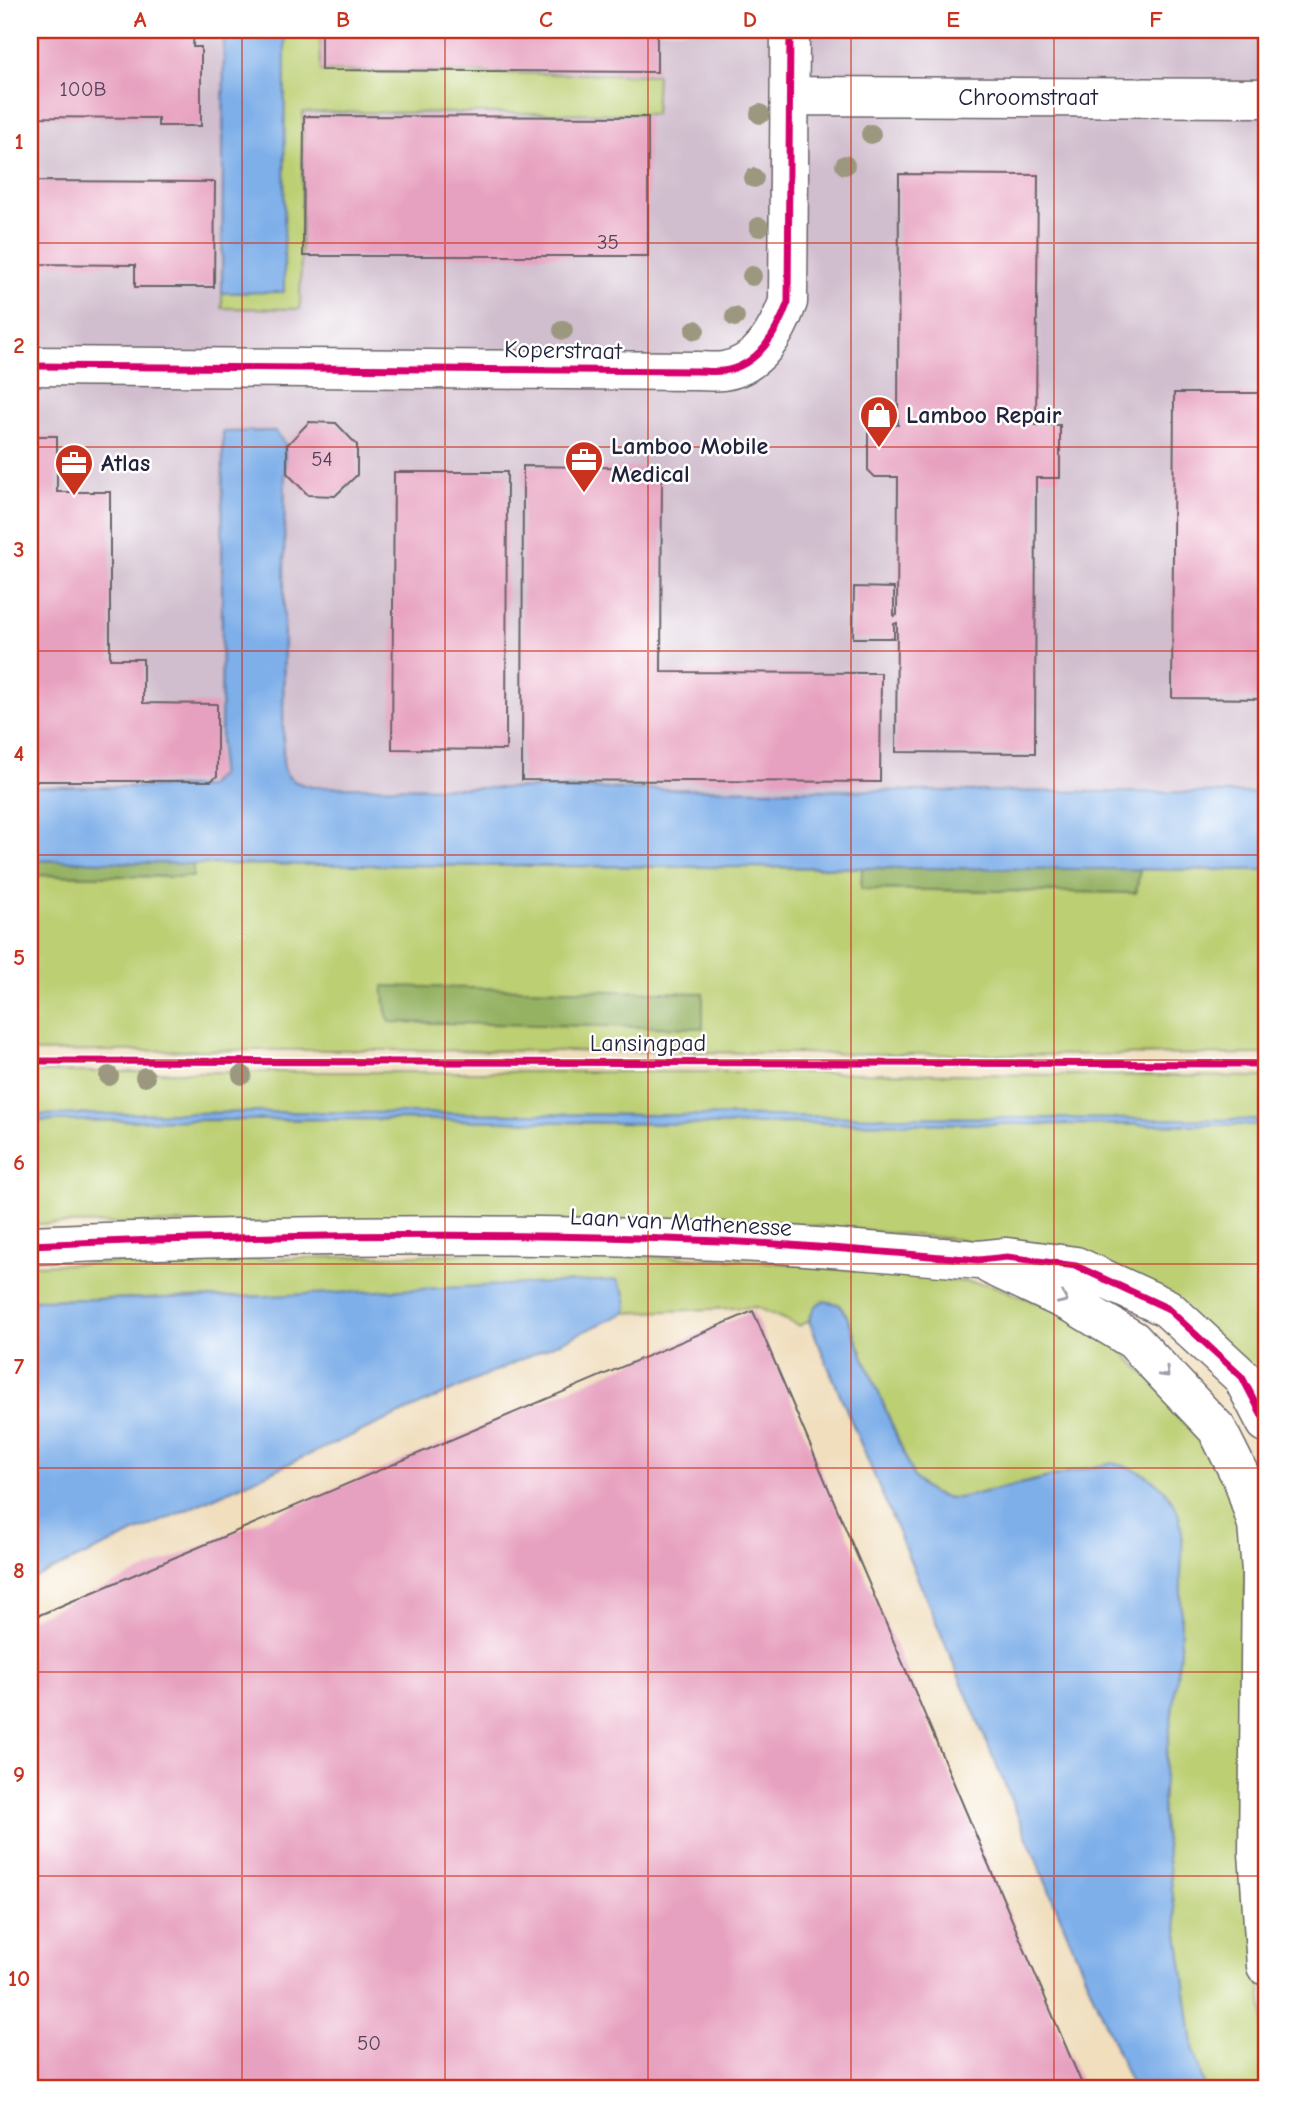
<svg xmlns="http://www.w3.org/2000/svg" width="1296" height="2119" font-family="'Comic Neue',sans-serif">
<rect width="100%" height="100%" fill="#fff"/>
<filter id="ink" filterUnits="userSpaceOnUse"><feTurbulence type="fractalNoise" baseFrequency=".0143" numOctaves="2"/><feDisplacementMap in="SourceGraphic" scale="14" xChannelSelector="R" yChannelSelector="G"/><feConvolveMatrix kernelMatrix="1 2 1 2 8 2 1 2 1" color-interpolation-filters="sRGB"/></filter>
<filter id="wash" filterUnits="userSpaceOnUse"><feTurbulence type="fractalNoise" baseFrequency=".00686" numOctaves="4" result="noise"/><feDisplacementMap in="SourceGraphic" scale="28" xChannelSelector="R" yChannelSelector="G"/><feGaussianBlur stdDeviation="1.57" result="paint"/><feColorMatrix in="noise" values="0 0 0 0 0 0 0 0 0 0 0 0 0 0 0 0 0 1.4 0 .05"/><feComposite in="paint" operator="in"/></filter>
<g filter="url(#wash)">
<rect width="100%" height="100%" fill="#f0debd"/>
<path fill="#d0bdcd" d="M30 30H1266V797L30 787Z"/>
<path fill="#bccf72" stroke="#6f7856" stroke-width="2" d="M285 30H320L321 71 657 75 655 114 303 112 300 309 222 308V293L283 291Z
M193 864 862 868V889L1136 893 1140 869 1266 870V1054C854 1058 442 1045 30 1052V875L193 877Z
M30 1072H756L1266 1077V1120L274 1112 30 1115Z
M392 1119 731 1125 785 1123 1266 1125V1380L1250 1368 1202 1323 963 1240 765 1221 30 1224V1121Z
M493 1253 737 1259 863 1270 992 1285 1099 1328 1207 1437 1245 1525 1249 1861 1266 2042V2089H1205L1194 2052 1162 1815V1783L1179 1657 1182 1532 1087 1468 959 1498C938 1499 926 1493 913 1476L846 1314 838 1304 810 1315 809 1321 799 1326 756 1307 625 1313 627 1308 624 1290 30 1300V1265Z"/>
<path fill="#95b264" stroke="#5c6a50" stroke-width="2" d="M30 860 193 864V877L30 875Z
M862 868 1140 869 1136 893 861 889Z
M383 986 703 993V1028L390 1022 386 1012Z"/>
<path fill="#7eafe9" stroke="#506892" stroke-width="2" d="M224 30H285L284 292 222 293Z
M275 431 285 444 283 762C284 780 296 783 312 787L1266 793V870L193 864 30 860V787H207L219 775 221 751 223 432Z
M274 1112 1266 1120V1125L785 1123 731 1125 392 1119 30 1121V1115Z
M617 1280C624 1290 630 1302 625 1313L30 1580V1300L245 1297Z
M824 1301 838 1304 846 1314 913 1476C926 1493 938 1499 959 1498L1112 1463C1137 1468 1160 1480 1173 1502 1186 1523 1182 1552 1181 1576 1181 1604 1182 1633 1179 1661 1173 1712 1163 1763 1162 1815L1194 2052 1205 2089H1133L809 1321 815 1306Z"/>
<g id="blocks">
<path fill="#e7a1c0" d="M30 30H194L193 47H201V126H158V118L30 117Z
M321 30H657V72L321 70Z
M304 116 648 117V256H303Z
M899 174 1038 175 1036 425H1060V478H1036L1035 753 896 752 897 623 894 624V638H853L854 587 894 588V616L897 615 898 477H875L868 470V431L875 424 898 425Z
M30 181 215 182 214 287H135V265L30 264Z
M1174 393H1266V699L1172 698Z
M309 422 336 423 357 445V475L335 496 308 495 287 473V445Z
M30 436H57V492H110V659H143V703L217 704V776L211 781H30Z
M523 466 662 468 661 672 881 673 880 782 522 780Z
M394 472H507L506 750 392 749Z
M753 1311 1084 2089H30V1619Z"/>
</g>
</g>
<g filter="url(#ink)">
<use href="#blocks" fill-opacity="0" stroke="#6a6468" stroke-width="2"/>
<g fill="none" stroke-linecap="round" stroke-linejoin="round">
<defs>
<path id="minor" d="M790 96 1266 98
M30 366 696 371C705 371 715 372 723 371 759 366 777 332 788 302L790 30
M30 1245C259 1235 490 1231 720 1241 806 1245 893 1253 979 1260L1007 1257 1076 1266 1167 1308 1242 1377 1266 1423
M990 1265 1075 1305 1133 1340 1217 1429 1244 1483 1257 1525 1261 1571 1258 1853 1266 1966"/>
</defs>
<use href="#minor" stroke="#6a6468" stroke-width="41"/>
<use href="#minor" stroke="#fff" stroke-width="38"/>
<defs>
<path id="cycleway" d="M30 366 696 371C705 371 715 372 723 371 759 366 777 332 788 302L790 30
M30 1061 1266 1064
M30 1245C259 1235 490 1231 720 1241 806 1245 893 1253 979 1260L1007 1257 1076 1266 1167 1308 1242 1377 1266 1423"/>
</defs>
<use href="#cycleway" stroke="#fff" stroke-width="11"/>
<use href="#cycleway" stroke="#d6006c" stroke-width="7"/>
</g>
<g fill="#9c9880">
<circle cx="760" cy="114" r="10"/>
<circle cx="871" cy="134" r="10"/>
<circle cx="845" cy="165" r="10"/>
<circle cx="754" cy="178" r="10"/>
<circle cx="759" cy="227" r="10"/>
<circle cx="752" cy="276" r="10"/>
<circle cx="735" cy="317" r="10"/>
<circle cx="563" cy="330" r="10"/>
<circle cx="695" cy="330" r="10"/>
<circle cx="242" cy="1075" r="10"/>
<circle cx="109" cy="1076" r="10"/>
<circle cx="145" cy="1077" r="10"/>
</g>
<defs><path id="oneway-chevron" d="M-2-3.5L2.5 0L-2 3.5" fill="none" stroke-width="1.6" stroke-linecap="round" stroke-linejoin="round" transform="scale(1.75)"/></defs>
<g stroke="#9c9ca7">
<use href="#oneway-chevron" transform="translate(1063 1299) rotate(24)"/>
<use href="#oneway-chevron" transform="translate(1165 1373) rotate(45)"/>
</g>
</g>
<path fill="none" stroke="#c8321e" stroke-width="2" stroke-opacity="0.55" d="M242 30V2089M445 30V2089M648 30V2089M851 30V2089M1054 30V2089M30 243H1266M30 447H1266M30 651H1266M30 855H1266M30 1060H1266M30 1264H1266M30 1468H1266M30 1672H1266M30 1876H1266"/>
<defs>
<symbol id="shop-pin" viewBox="-11 -11 22 30"><path d="M0 17L-7.5 6A9.5 9.5 0 1 1 7.5 6Z" fill="#c8321e" stroke="#fff"/><path d="M-5-2.5h2.3a2.7 3.5 0 0 1 5.4 0H5L5.5 6h-11ZM-1.5-2.5h3a1.5 2.3 0 0 0-3 0Z" fill="#fff"/></symbol>
<symbol id="office-pin" viewBox="-11 -11 22 30"><path d="M0 17L-7.5 6A9.5 9.5 0 1 1 7.5 6Z" fill="#c8321e" stroke="#fff"/><path d="M-6-3h4V-5.5h4V-3h4V5H-6ZM-1-4.5V-3h2v-1.5ZM-6 0V1H6V0Z" fill="#fff"/></symbol>
</defs>
<g fill-rule="evenodd">
<use href="#shop-pin" x="857" y="393" width="44" height="60"/>
<use href="#office-pin" x="562" y="438" width="44" height="60"/>
<use href="#office-pin" x="52" y="441" width="44" height="60"/>
</g>
<g text-anchor="middle" dominant-baseline="central" stroke-width="5" stroke-linejoin="round" paint-order="stroke">
<g font-size="21" fill="#53425c">
<text x="83" y="89">100B</text>
<text x="608" y="242">35</text>
<text x="322" y="459">54</text>
<text x="369" y="2043">50</text>
</g>
<g font-size="24" fill="#22223b" stroke="#fff">
<text x="1028" y="97">Chroomstraat</text>
<text transform="translate(563 350) rotate(1)">Koperstraat</text>
<text x="648" y="1043">Lansingpad</text>
<text transform="translate(681 1222) rotate(3)">Laan van Mathenesse</text>
</g>
<g font-size="24" font-weight="bold" fill="#22223b" stroke="#fff" text-anchor="start">
<text x="906" y="415">Lamboo Repair</text>
<text x="611" y="446">Lamboo Mobile<tspan x="611" dy="28">Medical</tspan></text>
<text x="101" y="463">Atlas</text>
</g>
</g>
<rect width="1296" height="2119" fill="none" stroke="#fff" stroke-width="77"/>
<rect x="38" y="38" width="1220" height="2042" fill="none" stroke="#c8321e" stroke-width="2.5"/>
<g font-size="23" text-anchor="middle" font-weight="bold" fill="#c8321e">
<text x="140" y="27">A</text>
<text x="343" y="27">B</text>
<text x="546" y="27">C</text>
<text x="750" y="27">D</text>
<text x="953" y="27">E</text>
<text x="1156" y="27">F</text>
<text x="19" y="149">1</text>
<text x="19" y="353">2</text>
<text x="19" y="557">3</text>
<text x="19" y="761">4</text>
<text x="19" y="965">5</text>
<text x="19" y="1170">6</text>
<text x="19" y="1374">7</text>
<text x="19" y="1578">8</text>
<text x="19" y="1782">9</text>
<text x="19" y="1986">10</text>
</g>
</svg>
